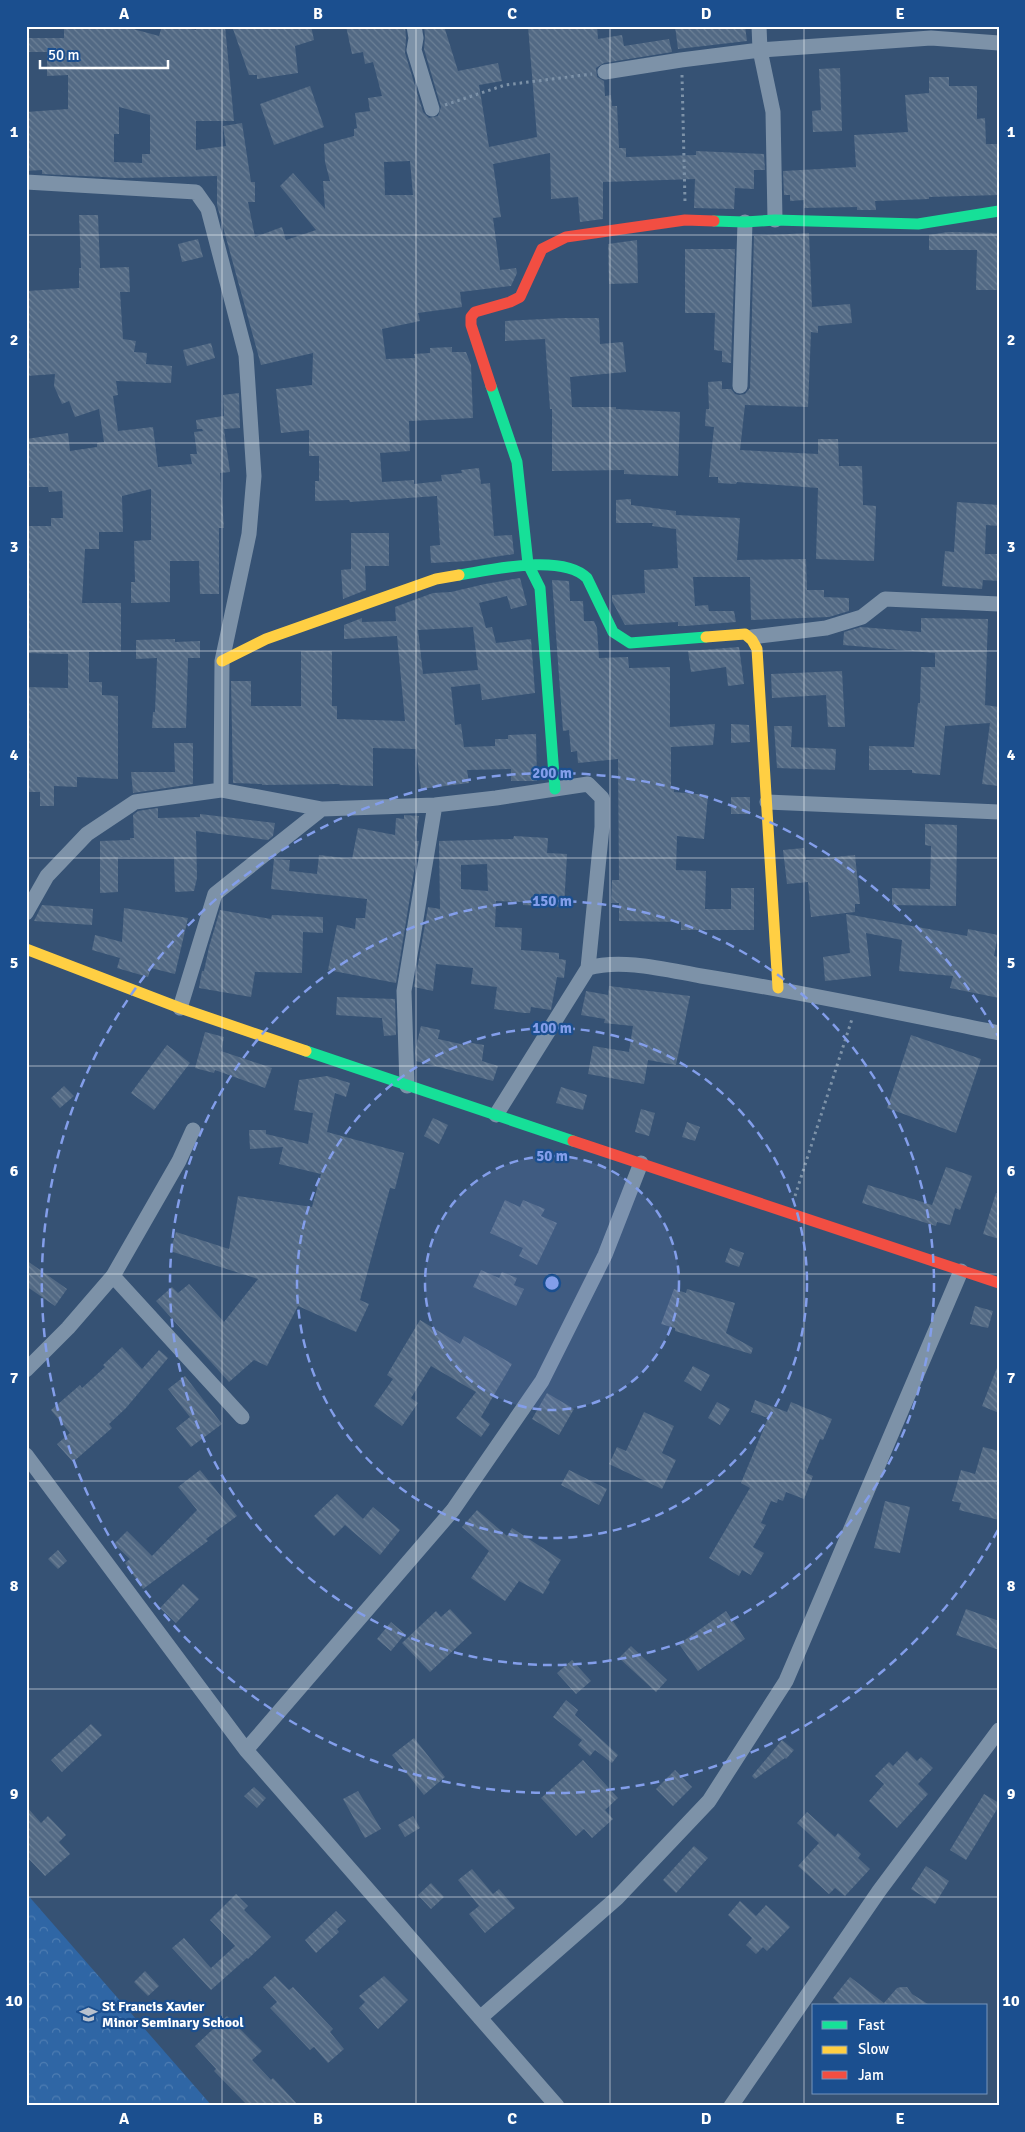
<svg xmlns="http://www.w3.org/2000/svg" width="1025" height="2132" font-family="Signika,sans-serif">
<defs>
<pattern id="forest-crowns" width="20" height="18" patternUnits="userSpaceOnUse" patternTransform="scale(1.25)"><rect width="20" height="18" fill="#2f66a5"/><path d="M2 6a3 3 0 1 1 6 0M12 15a3 3 0 1 1 6 0" fill="none" stroke="#4e7db2"/></pattern>
<pattern id="building-back-hatch" width="6" height="6" patternUnits="userSpaceOnUse" patternTransform="scale(1.25)"><rect width="6" height="6" fill="#526984"/><path d="M-1 5l2 2M0 0l6 6M5-1l2 2" fill="none" stroke="#6c8096"/></pattern>
</defs>
<rect width="100%" height="100%" fill="#365274"/>
<path fill="url(#forest-crowns)" d="M26 1893 212 2106H26Z"/>
<path fill="url(#building-back-hatch)" fill-rule="evenodd" d="M64 26H122L159 36 162 26H175L196 30V26H225L234 121H196V150L226 146 223 126 242 123 251 182H255V202H248L255 237 282 227 286 240 316 230 280 186 293 173 325 209 323 181H330L325 162 324 144 354 136V129L357 128 355 113 370 111 368 98 382 96 373 62 365 64 363 52 352 54 346 26H405L406 38 405 53 423 112 429 118 438 116 441 107 424 49 425 37 424 26H444L458 71 498 63 502 81 479 85 489 147 537 137 528 26H597L598 39 622 35 624 46 669 39 672 52 604 63 596 68 597 77 604 81 605 96 611 95 612 106H617L619 148H626V157L696 155V151L764 154 765 170H754V189L735 188 734 209 694 208 695 179 603 182V219L580 222 578 197 551 199 550 153 493 164 501 217 493 218 500 270 516 268 517 273 511 286 460 292 462 307 418 313 420 321 382 329 386 359 415 358 414 354 430 353V348L452 347V352H466L471 365 473 418 409 421 410 451 380 453 382 482 414 480V484L442 481 441 475 462 473 461 470 479 468 481 484 490 483 494 536 512 535 514 554 468 561 431 563 430 546 440 545 437 496 350 502 349 500 315 501V481H319V456H309V430L281 433 276 389 312 385 313 353 261 365 217 205V176L124 178 42 174V170L26 171V112L68 109V75L47 76V52H29V38H64ZM119 107 150 115V154H142V163L114 162V134H119ZM410 161 413 195H385L384 162Z
M232 26H311L314 40 295 46 298 73 257 79V75H249Z
M675 26H745L747 41 678 49Z
M840 68 842 131 813 132 812 111 821 110 819 69Z
M929 77H949V86H977V119L985 118 986 144H999V195L929 197V199L875 201 876 210H857V207L804 208V200L790 201V195H784L783 171 856 167 854 135 908 132 905 95 929 93Z
M310 86 324 127 274 145 260 104Z
M79 215H98L100 268 129 267 130 292H120L123 339 136 341 134 352 147 353 146 364 172 366 171 383 116 381 118 395 113 396 118 431 153 427 158 467 192 464 190 454H197L194 432 203 431 202 429H197L196 420 224 416 223 395 239 393 240 428 224 429 230 472 220 473 224 528H219V594H200L199 561H170V602L131 603V582H135L134 541 151 540V489L122 496 123 532H99V549H85L82 603H121V652H89V682H102V695L118 696V779L77 777V787L54 786V806H40V792H26V687L68 688V654L26 653V526H51V518H63L62 491 49 492 48 487H26V472H29L26 439 68 433 70 451 97 447V443L104 442 99 409 75 417 69 401 62 404 54 386 55 374 26 376V291L79 288V268H81Z
M948 232 999 233V290H976L977 250H929V235Z
M809 233 812 307 850 304 852 323 818 326V333L811 332 808 407 745 405 740 450 818 454V439H838L839 466H862L863 505 876 506 874 561 816 559 818 488 737 482 736 484 718 483V477H709L714 427 705 426 706 409H709L708 382 722 381V389H731L735 394 739 395 745 394 750 388 754 236Z
M198 239 203 257 182 262 178 244Z
M637 240 638 283 609 284 608 244Z
M685 249H735L731 363 722 362V351L714 350 715 313H685Z
M564 318H599L600 344 623 342 626 372 570 377 572 407H616V409L680 412 678 476 624 474V470L552 471V409H550L545 339 505 341V321Z
M211 343 215 358 187 366 183 350Z
M631 499V505L676 511V515L740 518 737 560 806 559 807 590H824V597L849 598V611L829 617 751 620 750 577H693L695 606 708 605 709 611H734L736 622 685 626H678V622L625 625 612 601V595L645 593 644 570 678 568 676 529 652 526 653 523H616V500Z
M957 502 999 505V526L986 525 985 554H999V581L983 580 982 589 942 586 945 551 954 552Z
M351 533H389V566H365L366 590 343 599 341 570 351 569Z
M520 578 527 605 511 609 507 596 479 603 486 628 492 627 496 643 531 639 535 693 482 700 480 684 451 687 455 725 461 724 464 747 495 746V739H508V735L536 734 537 781H511V769L467 770 469 783 421 789 416 749 373 748V786L339 785 340 784 262 785V784L233 783 231 681H251V706H301V651H332V706H337V719L405 721 397 636 344 639V625L362 618V622L396 621 395 607 433 593 451 592 485 584ZM473 627 478 670 423 674 418 630Z
M552 580 569 581 570 601H583L584 621H594L597 628 599 658 628 657 629 668 670 667V727L715 724 713 745 671 747V787H674V792L708 795 704 839 677 836 676 870 706 871 705 909H731V888H754V930H681V922L619 921V903H611L612 880H619L618 759 578 763 577 751 571 752 569 730 563 731Z
M921 618 988 619 985 705 999 707V786L982 784 990 723 945 726 940 775 912 773V770H869V746L914 747 918 703H920L921 667H935V653L843 645 844 632 861 627 921 632Z
M175 639V642L200 641V658H188L186 728H152L153 712H155L157 658 136 659V640Z
M739 647 744 684 728 686 726 667 691 672 688 651Z
M842 671 845 727H828L826 695 772 698 771 674Z
M731 724 749 725 750 742 731 743Z
M774 726H792L791 747 836 749 835 770 777 768Z
M174 743H193V784L133 793 131 772H175Z
M731 797H750V814H731Z
M158 808V818L200 817V814L275 823 273 836 268 840 196 831 197 878 194 891 175 892 174 857H118V892L100 893V841L130 840V838H134L133 815 138 811Z
M404 815 419 816 415 841H419L396 983 328 970 337 925 355 929 356 918H365L367 899 271 889 274 859 290 860 289 871 317 874 319 855 352 859 358 828 395 835 396 818 404 819Z
M925 824 957 825 956 906 892 905V888L930 889 931 846 925 845Z
M514 836 548 838 547 853 567 854 564 907 523 905V902L496 901 495 927 522 928 521 950 559 953V959L566 960 564 978 557 977 551 1010 531 1007 530 1013H524L494 1009 497 987 471 984 473 968 436 964 433 991 414 987 428 907 440 909 439 841 513 839ZM487 864 488 891 461 889V865Z
M804 848 806 860 855 855 860 904H855V912L811 917 808 882 787 884 783 850Z
M42 905 93 909 92 925 34 921Z
M124 908 188 918 175 974 151 968 148 977 117 968 120 958 92 950 95 935 122 942Z
M220 910 271 919 272 915 323 917V933L303 932 302 973 255 972 251 997 199 988 202 971H204L209 947Z
M846 914 967 936 968 929 998 935 994 956 999 957V998L950 988 953 976 899 971 902 940 866 933 871 976 825 981 823 957 850 953Z
M609 986 690 996 676 1065 648 1060 644 1084 588 1074 593 1046 629 1052 633 1026 604 1023 605 1019 581 1015 586 991 608 995Z
M337 997 395 999 396 1035 384 1036 382 1018 336 1015Z
M421 1026 440 1030 438 1039 465 1045V1042L484 1045 482 1061 498 1066 493 1081 416 1061 415 1051Z
M205 1032 224 1037 221 1051 272 1068 265 1088 215 1070 214 1073 195 1068Z
M911 1035 981 1059 956 1133 887 1108Z
M167 1045 190 1063 154 1110 131 1093Z
M327 1076 350 1083 346 1097 335 1093 327 1132 404 1153 395 1189 390 1188 360 1300 369 1304 356 1332 298 1306 267 1366 254 1360 229 1382 156 1301 172 1287 178 1293 189 1284 224 1322 258 1279 170 1251 176 1232 229 1249 238 1196 312 1207 321 1174 279 1164 283 1147 250 1149 249 1130H266V1134L308 1144 313 1113 294 1110 299 1080Z
M64 1086 74 1096 60 1108 51 1098Z
M561 1087 587 1095 583 1110 556 1103Z
M641 1109 655 1113 649 1136 635 1132Z
M433 1118 448 1125 439 1144 424 1136Z
M687 1122 700 1127 695 1141 682 1137Z
M946 1167 972 1176 960 1210 955 1208 950 1225 937 1222 936 1226 862 1203 868 1185 932 1205Z
M996 1193 999 1194V1239L983 1234Z
M505 1200 520 1207 523 1200 545 1209 541 1216 557 1223 537 1265 519 1256 523 1248 490 1233Z
M730 1248 744 1253 739 1267 725 1262Z
M26 1260 67 1289 55 1306 26 1286Z
M481 1270 499 1278 502 1272 517 1278 514 1285 524 1289 516 1306 473 1287Z
M674 1289 686 1293 687 1289 735 1303 726 1333 753 1348 751 1354 675 1331V1328L661 1324Z
M975 1306 993 1311 988 1328 970 1324Z
M420 1320 460 1344 464 1336 512 1364 481 1417 490 1424 481 1437 456 1418 476 1392 431 1366 411 1398 418 1403 402 1426 374 1406 393 1379 387 1375Z
M122 1347 142 1369 159 1350 168 1358 126 1408 109 1424 112 1428 73 1462 57 1444 70 1433 51 1410 80 1385 82 1388 105 1367 103 1365Z
M998 1365H999V1413L982 1406Z
M693 1366 710 1375 701 1391 684 1381Z
M185 1376 222 1424 191 1447 176 1428 190 1417 168 1389Z
M547 1393 574 1409 559 1435 532 1419Z
M755 1400 787 1412 791 1402 832 1419 823 1440 820 1439 806 1473 813 1476 804 1499 786 1492 783 1501 778 1499 777 1503 771 1501 761 1523 766 1525 753 1547 764 1553 751 1575 742 1570 739 1576 709 1558 750 1488 741 1483 768 1418 751 1412Z
M717 1402 730 1409 720 1425 708 1418Z
M644 1412 674 1426 662 1453 676 1460 662 1489 609 1464 617 1447 626 1451Z
M983 1447 999 1451V1520L959 1510 961 1503 952 1501 961 1470 975 1474Z
M200 1470 237 1516 206 1539 208 1541 143 1589 125 1563 130 1559 114 1544 127 1531 152 1556 197 1510 178 1487Z
M569 1470 607 1489 599 1505 561 1485Z
M337 1494 363 1519 373 1507 400 1530 380 1555 345 1525 334 1536 314 1516Z
M885 1501 910 1507 900 1553 874 1548Z
M477 1510 507 1536 512 1528 561 1560 548 1580 550 1582 543 1594 519 1581 505 1601 471 1578 489 1551 462 1527Z
M58 1550 67 1561 58 1569 48 1559Z
M183 1584 199 1599 176 1623 160 1608Z
M450 1609 472 1633 430 1672 402 1643 436 1611 441 1617Z
M966 1609 999 1621V1650L956 1635Z
M726 1611 745 1639 698 1671 679 1644Z
M391 1622 405 1634 391 1651 377 1639Z
M631 1646 667 1680 656 1692 619 1658Z
M572 1660 591 1681 576 1694 557 1673Z
M566 1700 578 1710 575 1715 618 1755 612 1763 595 1750 590 1756 578 1745 582 1740 553 1717Z
M91 1724 102 1735 62 1772 51 1760Z
M414 1738 445 1777 424 1795 392 1755Z
M782 1740 794 1750 786 1759 785 1758 755 1779 752 1776Z
M907 1751 917 1761 921 1757 933 1768 918 1784 928 1794 897 1828 869 1801 884 1784 875 1776 889 1762 893 1766Z
M583 1760 618 1798 605 1810 613 1819 592 1838 584 1829 576 1836 541 1798Z
M675 1770 692 1787 673 1806 656 1789Z
M254 1787 266 1798 257 1808 244 1796Z
M358 1791 381 1829 365 1838 343 1799Z
M984 1794 999 1803V1806L966 1860 950 1850Z
M26 1806 41 1823 48 1816 66 1835 59 1842 70 1854 45 1876 26 1856Z
M807 1812 835 1837 838 1833 861 1854 858 1858 870 1869 845 1896 835 1888 829 1894 798 1866 819 1843 797 1823Z
M413 1816 420 1828 405 1837 398 1825Z
M694 1846 708 1858 676 1893 663 1880Z
M926 1866 949 1881 935 1904 911 1889Z
M472 1869 493 1894 499 1889 515 1908 485 1933 469 1914 479 1906 458 1880Z
M431 1883 444 1897 431 1909 418 1895Z
M236 1894 248 1906 244 1910 271 1937 248 1959 247 1958 211 1990 172 1948 184 1938 211 1968 235 1946 210 1920Z
M740 1901 756 1916 766 1905 790 1927 767 1951 763 1947 756 1954 746 1945 752 1938 728 1915Z
M336 1911 346 1921 337 1929 339 1932 316 1953 305 1940Z
M145 1971 159 1986 148 1996 134 1982Z
M275 1976 289 1990 293 1987 333 2029 330 2032 344 2049 328 2063 314 2047 310 2050 270 2008 277 2002 263 1987Z
M384 1976 408 2000 378 2029 359 2008 365 2002 359 1996Z
M850 1977 884 2003 897 1988 902 1987H907L912 1994 931 2006H842L833 1998Z
M227 2016 262 2051 252 2060 271 2080 273 2078 299 2106H248L214 2071 216 2069 195 2046Z"/>
<g fill="none" stroke-linecap="round" stroke-linejoin="round">
<path stroke="#7d92a8" stroke-width="3" stroke-dasharray="2.5 4" stroke-linecap="butt" d="M682 75 685 202
M445 105 505 85 592 74
M795 1196 852 1019"/>
<path stroke="#7d92a8" stroke-width="15" d="M414 26 416 38 414 50 432 109
M759 26 760 50 773 112 775 220
M605 72 681 60 760 50 931 38 999 43
M26 182 196 192 208 209 246 355 254 476 249 534 222 661 221 790
M740 386 745 222
M752 637 826 628 862 617 885 599 999 604
M767 802 999 812
M26 913 47 876 87 834 135 802 221 790 322 809 435 805 496 798 588 784 602 798V827L588 968 496 1115
M588 968C622 958 667 970 701 976 801 992 900 1013 999 1033
M180 1008 215 894 322 809
M407 1086 404 991 435 805
M113 1276 242 1417
M26 1370 68 1328 113 1276 179 1161 193 1130
M26 1455 246 1750 557 2106
M246 1750 453 1510 542 1381 605 1255 641 1163
M480 2018 617 1898 709 1801 786 1681 961 1271
M731 2106 879 1891 999 1730"/>
<path stroke="#16e098" stroke-width="11" d="M714 221 745 222 775 220 918 224 999 211
M491 386 517 462 528 564 540 588 555 789
M459 575C491 570 562 553 587 578L613 632 630 643 706 637
M306 1051 573 1141"/>
<path stroke="#ffcf43" stroke-width="11" d="M706 637 745 634 752 640 757 649 778 988
M222 661 266 639 436 579 459 575
M26 949 180 1008 306 1051"/>
<path stroke="#f24e42" stroke-width="11" d="M491 386 471 325V317L475 312 510 302 520 297 542 249 566 237 685 220 714 221
M573 1141 999 1283"/>
</g>
<path fill="none" stroke="#fff" stroke-width="1" stroke-opacity="0.55" d="M222 26V2106M416 26V2106M610 26V2106M804 26V2106M26 235H999M26 443H999M26 651H999M26 858H999M26 1066H999M26 1274H999M26 1481H999M26 1689H999M26 1897H999"/>
<circle cx="552" cy="1283" r="127" fill="#839eea" fill-opacity=".12"/>
<g fill="none" stroke="#839eea" stroke-width="2.5" stroke-dasharray="9 6">
<circle cx="552" cy="1283" r="127"/>
<circle cx="552" cy="1283" r="255"/>
<circle cx="552" cy="1283" r="382"/>
<path d="M998 1530A510 510 0 1 1 998 1036"/>
</g>
<defs>
<symbol id="school-bare" viewBox="-9 -9 18 18"><path d="M0-5L7-2L0 1L-7-2ZM-4 1L0 2.5L4 1V4Q0 6-4 4Z" fill="#b9c2ce" stroke="#1b4f8f" stroke-width="2.5" paint-order="stroke"/></symbol>
</defs>
<g fill-rule="evenodd">
<use href="#school-bare" x="76" y="2002" width="25" height="25"/>
</g>
<g text-anchor="middle" dominant-baseline="central" stroke-width="4.5" stroke-linejoin="round" paint-order="stroke">
<g font-size="14" font-weight="bold" fill="#fff" stroke="#1b4f8f" text-anchor="start">
<text x="102" y="2006">St Francis Xavier<tspan x="102" dy="16">Minor Seminary School</tspan></text>
</g>
</g>
<circle cx="552" cy="1283" r="8" fill="#839eea" stroke="#1b4f8f" stroke-width="2.5"/>
<g font-size="15" text-anchor="middle" font-weight="bold" fill="#839eea" stroke="#1b4f8f" stroke-width="4.5" stroke-linejoin="round" paint-order="stroke">
<text x="552" y="778">200 m</text>
<text x="552" y="906">150 m</text>
<text x="552" y="1033">100 m</text>
<text x="552" y="1161">50 m</text>
</g>
<rect width="1025" height="2132" fill="none" stroke="#1b4f8f" stroke-width="55"/>
<rect x="812" y="2004" width="175" height="90" fill="#1b4f8f" stroke="#7695bc"/>
<rect x="822" y="2021" width="25" height="8" fill="#16e098" stroke="#7695bc"/>
<text x="858" y="2030" font-size="15" fill="#ffffff">Fast</text>
<rect x="822" y="2046" width="25" height="8" fill="#ffcf43" stroke="#7695bc"/>
<text x="858" y="2054" font-size="15" fill="#ffffff">Slow</text>
<rect x="822" y="2071" width="25" height="8" fill="#f24e42" stroke="#7695bc"/>
<text x="858" y="2080" font-size="15" fill="#ffffff">Jam</text>
<path d="M40 60v8h128v-8" fill="none" stroke="#ffffff" stroke-width="2.5"/>
<text x="48" y="60" font-size="15" fill="#ffffff" stroke="#1b4f8f" stroke-width="4" paint-order="stroke">50 m</text>
<rect x="28" y="28" width="970" height="2076" fill="none" stroke="#fff" stroke-width="2"/>
<g font-size="16" text-anchor="middle" font-weight="bold" fill="#fff">
<text x="124" y="19">A</text>
<text x="318" y="19">B</text>
<text x="512" y="19">C</text>
<text x="706" y="19">D</text>
<text x="900" y="19">E</text>
<text x="14" y="137">1</text>
<text x="1011" y="137">1</text>
<text x="14" y="345">2</text>
<text x="1011" y="345">2</text>
<text x="14" y="552">3</text>
<text x="1011" y="552">3</text>
<text x="14" y="760">4</text>
<text x="1011" y="760">4</text>
<text x="14" y="968">5</text>
<text x="1011" y="968">5</text>
<text x="14" y="1176">6</text>
<text x="1011" y="1176">6</text>
<text x="14" y="1383">7</text>
<text x="1011" y="1383">7</text>
<text x="14" y="1591">8</text>
<text x="1011" y="1591">8</text>
<text x="14" y="1799">9</text>
<text x="1011" y="1799">9</text>
<text x="14" y="2006">10</text>
<text x="1011" y="2006">10</text>
<text x="124" y="2124">A</text>
<text x="318" y="2124">B</text>
<text x="512" y="2124">C</text>
<text x="706" y="2124">D</text>
<text x="900" y="2124">E</text>
</g>
</svg>
